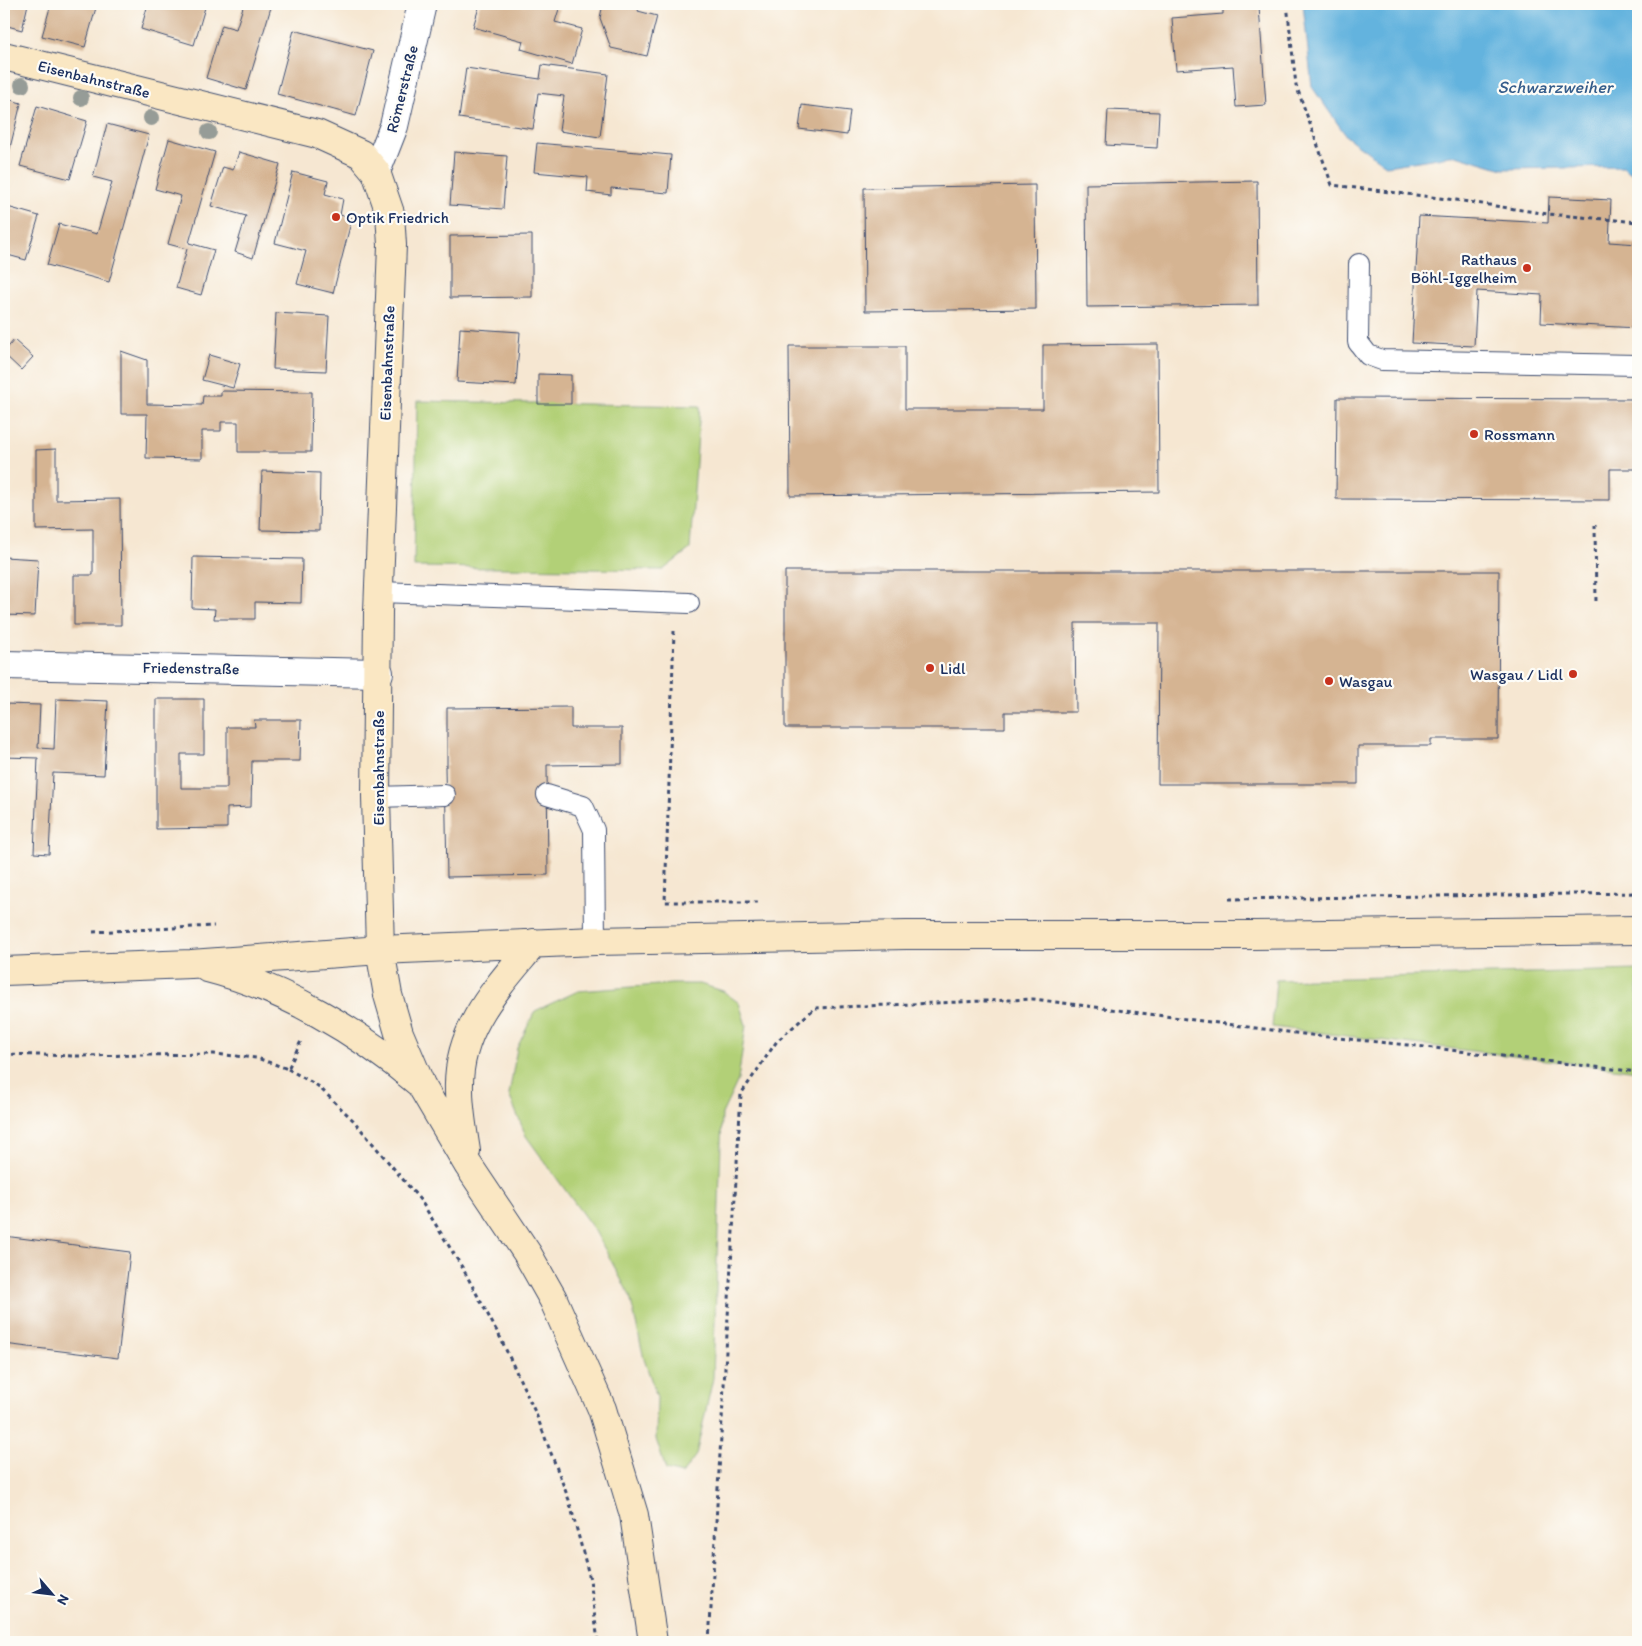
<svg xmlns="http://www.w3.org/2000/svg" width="1642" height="1646" font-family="Itim,sans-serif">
<rect width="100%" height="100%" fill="#fdfcf7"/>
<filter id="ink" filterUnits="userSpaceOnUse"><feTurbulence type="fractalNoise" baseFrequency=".02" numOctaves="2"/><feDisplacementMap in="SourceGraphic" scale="10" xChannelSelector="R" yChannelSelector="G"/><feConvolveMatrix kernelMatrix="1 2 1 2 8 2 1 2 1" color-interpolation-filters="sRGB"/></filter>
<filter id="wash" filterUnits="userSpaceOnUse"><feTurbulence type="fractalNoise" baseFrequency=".0096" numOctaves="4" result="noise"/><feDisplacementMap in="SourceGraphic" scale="20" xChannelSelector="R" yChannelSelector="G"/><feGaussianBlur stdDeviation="1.12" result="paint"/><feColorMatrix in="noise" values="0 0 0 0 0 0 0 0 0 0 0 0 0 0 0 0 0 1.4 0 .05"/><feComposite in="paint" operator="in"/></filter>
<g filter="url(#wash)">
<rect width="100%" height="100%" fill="#f6e7d2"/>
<path fill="#b2d077" stroke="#66806a" d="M417 401 700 406 690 549 663 570 414 567Z
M1638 970V1071L1272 1027 1276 980Z
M672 984H700L723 991 739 1003 746 1025 738 1080 722 1114 713 1378 696 1455 682 1474 666 1470 656 1439 657 1397 644 1359 630 1296 595 1231 526 1136 509 1095 517 1048 535 1011 578 991Z"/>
<path fill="#64b3de" stroke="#40719e" d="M1303 4H1638V178L1623 167 1503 169 1456 155 1387 166 1347 137 1312 87Z"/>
<g id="blocks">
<path fill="#d5b492" d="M4 4H28L22 30 4 25Z
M51 4H97L85 47 42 36Z
M148 4H206L194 45 141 29Z
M244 4H272L246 90 206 78 222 25 236 29Z
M480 4H541L559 9 555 22 582 29 572 64 521 49 523 41 473 27Z
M603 4H640L638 11 657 16 647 56 611 48 600 18Z
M1259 7 1266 105 1236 107 1233 66 1176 70 1172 18 1223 14V9Z
M294 30 373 51 356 116 277 94Z
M542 65 608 74 600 137 559 131 564 96 538 93 533 129 459 118 466 68 540 79Z
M4 98 21 103 7 160H4Z
M802 105 850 111 847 135 799 129Z
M37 106 87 121 70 179 20 166Z
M1108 110 1159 112 1157 148 1106 145Z
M107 124 149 135 109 282 47 265 59 224 97 234 112 182 93 177Z
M169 139 215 152 189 243 214 250 201 295 176 288 187 249 168 244 181 196 155 189Z
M537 143 671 155 668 193 611 188V195L587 192 588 177 534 172Z
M239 152 280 164 253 258 235 252 246 216 211 206 223 167 233 170Z
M454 152 507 156 503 209 450 205Z
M293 172 328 181 325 194 343 199 340 215 352 218 333 293 297 284 306 251 275 243Z
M1257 181 1258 305 1087 307 1086 184Z
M1035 185 1036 309 865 311 864 188Z
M1549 197 1611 200 1609 242 1638 244V328L1541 323 1542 295 1477 291 1474 346 1412 343 1419 216 1548 223Z
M4 206 39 216 26 260 4 254Z
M532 235V297L450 298V236Z
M276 313 329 316 326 371 273 369Z
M460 328 520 332 516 385 457 382Z
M14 340 33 357 21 370 4 354V352Z
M1158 344 1159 492 790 496 789 346H905V409H1043V345Z
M121 351 147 360V404L202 405 203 396H221V391L312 392 311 452H238V422H221V431H202V459L146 458 147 414H121Z
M209 355 240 364 233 388 202 380Z
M538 374 571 375V404H538Z
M1337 398 1638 399V469H1610V500L1336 499Z
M56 449V500L120 499 121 625H74V575H93V529L36 530V450Z
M262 471 320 473 319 531 260 530Z
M4 557 38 559 35 616 4 615Z
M193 557 302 559 301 603 255 602V619H214L215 609 192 608Z
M785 571H1499L1498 739H1431V746H1358V784H1158L1159 623H1075L1076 712H1005V728H785Z
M56 699 108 701 104 775 53 773 49 854 34 853 38 758 4 757V704L40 705 38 748 54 749Z
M156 699H204V754H181V788H227V727H255L254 720H301L300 761H252L251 807 227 808V828L156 829Z
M571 707V728H622V764L547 765 548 875 447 877 445 766H447V708Z
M4 1236 130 1252 118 1358 4 1344Z"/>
</g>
</g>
<g filter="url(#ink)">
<use href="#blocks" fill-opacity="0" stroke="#3c4b6f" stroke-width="1"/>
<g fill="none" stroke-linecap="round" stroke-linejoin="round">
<defs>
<path id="lane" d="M1359 264 1358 342 1368 355 1382 360 1638 365
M379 592 689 603
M547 795 583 806 594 830 595 941
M376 797 445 795"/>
<path id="street" d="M376 172 394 126 422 4
M4 665 379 673"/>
<path id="secondary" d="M4 56 317 134 361 154 376 172 390 213 392 245 378 612 376 797 380 950 388 995 399 1033 421 1085 468 1165 527 1253 553 1299 602 1409 634 1515 653 1642
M207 968C283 987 359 1032 418 1082
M4 971 191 964 380 950 595 941 906 935H1254L1638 930
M466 1151C463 1131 459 1110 459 1090 457 1028 498 987 534 943"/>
</defs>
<use href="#lane" stroke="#3c4b6f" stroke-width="22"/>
<use href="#street" stroke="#3c4b6f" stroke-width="30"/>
<use href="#secondary" stroke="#3c4b6f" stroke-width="30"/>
<path stroke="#3c4b6f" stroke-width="3" stroke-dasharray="4 4" stroke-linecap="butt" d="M1287 4 1296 85 1332 185 1456 200 1548 214 1638 222
M1595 525 1596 604
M674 631 665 902H758
M1229 899 1638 893
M93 932 214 926
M4 1054 76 1056 214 1054 257 1058 288 1069 301 1041
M288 1069 318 1086 353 1120 421 1201 462 1267 500 1337 536 1414 569 1500 590 1579 598 1642
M709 1642 741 1094 777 1041 815 1008 1033 999 1318 1036 1408 1045 1638 1072"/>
<use href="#lane" stroke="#fff" stroke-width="20"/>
<use href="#street" stroke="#fff" stroke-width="28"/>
<use href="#secondary" stroke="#fae7c3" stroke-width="28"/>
</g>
<g fill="#969c97">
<circle cx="22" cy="85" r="8"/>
<circle cx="81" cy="98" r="8"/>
<circle cx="151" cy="118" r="8"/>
<circle cx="209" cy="132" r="8"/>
</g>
</g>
<g fill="#c8321e" stroke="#fdfcf7" stroke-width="2">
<circle cx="336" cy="217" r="5"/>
<circle cx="1527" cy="268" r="5"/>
<circle cx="1474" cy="434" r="5"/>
<circle cx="930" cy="668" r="5"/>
<circle cx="1573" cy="674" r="5"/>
<circle cx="1329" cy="681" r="5"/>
</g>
<g text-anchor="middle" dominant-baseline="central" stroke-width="4.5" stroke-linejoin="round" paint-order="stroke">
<g font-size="16" fill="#1b2f5e" stroke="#fdfcf7">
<text transform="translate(94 79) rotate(14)">Eisenbahnstraße</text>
<text transform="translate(402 89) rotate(-76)">Römerstraße</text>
<text transform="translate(387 363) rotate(-88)">Eisenbahnstraße</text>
<text transform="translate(191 668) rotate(1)">Friedenstraße</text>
<text transform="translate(378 768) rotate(-90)">Eisenbahnstraße</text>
</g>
<g font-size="16" fill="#1b2f5e" stroke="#fdfcf7" text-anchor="start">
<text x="346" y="217">Optik Friedrich</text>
<text x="1517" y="259" text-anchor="end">Rathaus<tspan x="1517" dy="18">Böhl-Iggelheim</tspan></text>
<text x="1484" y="434">Rossmann</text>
<text x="940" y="668">Lidl</text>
<text x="1563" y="674" text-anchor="end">Wasgau / Lidl</text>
<text x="1339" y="681">Wasgau</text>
</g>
<g font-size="18" font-style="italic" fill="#355d8b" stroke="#fdfcf7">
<text x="1555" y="87">Schwarzweiher</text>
</g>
</g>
<rect width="1642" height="1646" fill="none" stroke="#fdfcf7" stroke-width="20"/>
<g transform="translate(52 1594) rotate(118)" stroke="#fdfcf7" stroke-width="4" paint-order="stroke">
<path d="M0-4L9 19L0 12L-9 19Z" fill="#1b2f5e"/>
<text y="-8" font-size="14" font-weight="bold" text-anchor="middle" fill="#1b2f5e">N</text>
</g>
</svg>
